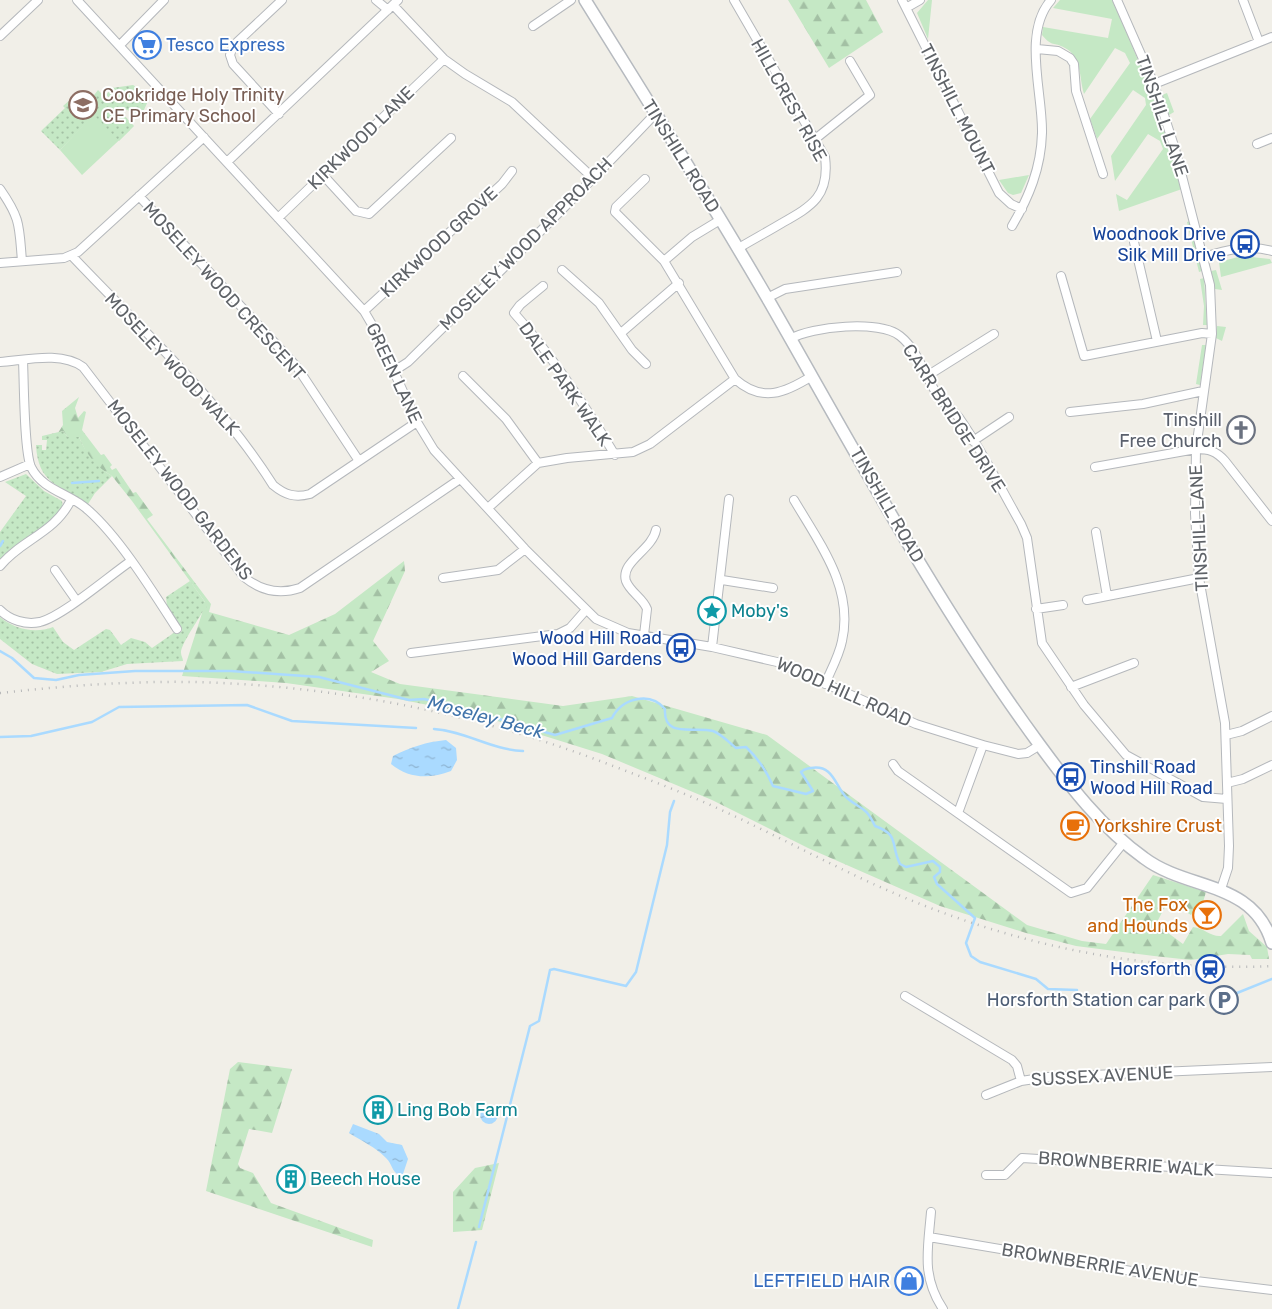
<svg xmlns="http://www.w3.org/2000/svg" width="1272" height="1309" font-family="Rubik,sans-serif">
<defs>
<pattern id="forest-firs" width="22" height="20" patternUnits="userSpaceOnUse" patternTransform="scale(1.25)"><rect width="22" height="20" fill="#c5e8c5"/><path d="M5 1l3.5 6h-7zM16 11l3.5 6h-7z" fill="#a3c0a4"/></pattern>
<pattern id="park-dots" width="8" height="8" patternUnits="userSpaceOnUse" patternTransform="scale(1.25)"><rect width="8" height="8" fill="#c5e8c5"/><path d="M2 2h.1M6 6h.1" fill="none" stroke="#a3c0a4" stroke-width="1.8" stroke-linecap="round"/></pattern>
<pattern id="water-ripples" width="26" height="14" patternUnits="userSpaceOnUse" patternTransform="scale(1.25)"><rect width="26" height="14" fill="#aadaff"/><path d="M2 4q2-2 4 0t4 0M15 11q2-2 4 0t4 0" fill="none" stroke="#8eb4d2"/></pattern>
</defs>
<rect width="100%" height="100%" fill="#f1efe8"/>
<path fill="#c5e8c5" d="M928 0H932L928 39 917 13Z
M1060 0H1112C1140 62 1165 123 1182 189L1119 211 1116 194 1127 200 1163 149 1160 141 1148 134 1115 181 1111 156 1146 105 1145 98 1133 90 1097 139 1090 119 1130 63 1125 53 1115 48 1084 94C1079 77 1082 57 1065 48 1053 41 1053 48 1042 35L1043 27 1108 38 1112 19 1053 8Z
M1167 93 1174 112 1169 115 1162 95Z
M94 114 130 130 82 175 60 150Z
M1029 175 1021 193 1013 195 1008 193 999 180Z
M1190 221 1202 271 1199 272 1187 222Z
M1242 256 1270 259 1272 263 1221 277 1219 262Z
M1216 270 1222 290 1215 289 1211 271Z
M1204 278 1207 325H1203L1204 306 1200 279Z
M1217 326 1226 327 1222 341 1216 338Z
M1202 345H1206L1200 385 1196 384Z"/>
<path fill="url(#forest-firs)" d="M788 0H866L883 32 829 68Z
M79 397 75 408 78 418 84 411 86 412 82 430 101 455 104 454 112 465 110 467 112 470 116 468 133 493 136 492 153 515 147 519 211 604 209 612 289 635 335 614 404 561 405 571 373 641 389 661 371 672 400 684 563 706 632 696 767 735 1027 925 1082 941 1106 944 1153 875 1206 892 1203 902 1191 915 1168 901 1156 924 1183 944 1193 927C1204 928 1211 937 1221 936L1243 914 1249 931 1267 947 1269 959H1252L1250 955 1228 954 1191 960 1154 956 1076 946 1026 933 940 906 808 848 712 800 602 754 478 715 398 699 286 683 182 676 203 610 205 611V602L132 501 112 476 96 466 86 452 79 437H68L63 431 58 433 63 425 62 411Z
M238 1062 292 1069 272 1133 249 1129 238 1164 240 1168 253 1173 271 1203 373 1240 372 1247 206 1191 230 1069Z
M499 1163 482 1230 453 1232V1192L475 1168Z"/>
<path fill="url(#park-dots)" d="M133 85 143 91 148 101 143 112 134 113 125 109 121 112 134 126 119 141 94 115 60 150 41 131 65 108 63 106 71 99 81 109 87 104 90 107 95 103 91 99 98 90 108 100 110 98 106 95 112 88Z
M63 431 68 437H79C87 455 95 466 112 476L95 493 88 504C59 485 38 484 36 445H42V450H46L47 440H42V436Z
M26 474 44 491 62 501 63 509 57 517 0 561V532L26 496 5 482Z
M190 581 207 605 205 611H203C198 620 180 646 181 653 181 656 183 658 183 661L127 664 101 672 57 674 32 664 0 639V617C14 629 35 634 53 627L63 642 74 650 106 629 110 630 121 645 131 638 145 642 152 648 175 632 177 634 182 631 167 606 166 597Z"/>
<path fill="url(#water-ripples)" d="M446 740 456 748 457 760 451 771C430 779 409 779 391 764L393 756C411 747 426 742 446 740Z
M480 1115a9 9 0 1 1 18 0a9 9 0 1 1-18 0Z
M353 1124 379 1134 387 1142 402 1145 408 1159 403 1174 400 1176C391 1171 393 1165 386 1158 375 1147 362 1141 349 1133Z"/>
<g fill="none" stroke-linecap="round" stroke-linejoin="round">
<path stroke="#aadaff" stroke-width="2.5" d="M72 483 99 481
M0 546 3 541
M0 651 12 658 34 678 56 680 79 675 135 671H231L319 677 409 700 424 699 461 708 555 735 612 718C622 698 650 691 665 709 663 739 694 726 713 731 721 734 729 742 736 748L746 747C759 759 766 770 773 786L806 794 813 791 801 772C805 768 806 769 811 768 834 764 835 787 847 798 862 811 865 805 875 826 900 835 890 844 900 864L906 867 933 861 940 867V872L934 877 937 884 975 918 966 943 971 956 980 962 1036 979 1048 989 1077 990
M434 729C465 731 492 750 523 751
M0 737 31 736 92 722 119 707 247 705 292 721 416 728
M1237 993 1272 979
M479 1227 530 1026 539 1021 550 970 554 969 626 986 636 972 667 845 670 812 674 801
M458 1309 476 1242"/>
<defs>
<path id="street" d="M77 0 364 311 374 328 417 422 434 450 525 549 596 619 628 633 712 647 777 662 916 724 983 745 1018 754 1027 753 1040 745
M376 0 388 10
M734 0 825 157C830 196 812 206 782 223 767 232 752 240 737 249
M902 0 999 193 1011 204 1022 209
M1117 0 1154 84 1175 149 1210 285 1212 334 1196 449 1195 514 1199 578 1225 723 1229 846 1228 868 1221 889
M1243 0 1259 42
M393 5 444 59 465 74 512 102 594 179
M906 8 920 0
M533 26 571 0
M0 36 38 0
M120 45 164 0
M1037 49 1058 51 1070 58 1074 64 1076 91 1103 174
M1154 84 1272 37
M279 114 233 64 230 55 233 46 282 0
M814 140 870 95 850 61
M1257 144 1272 138
M227 162 398 0
M323 175 356 211 369 214 451 138
M645 179 616 207 615 212 664 261 735 379C762 403 785 393 812 376
M0 189C21 219 19 226 22 261
M139 196 297 367 359 461
M278 218 444 59
M1012 226C1029 197 1041 168 1042 133 1043 93 1022 33 1051 0
M1134 242 1157 341
M72 256C142 330 218 398 273 485 285 495 295 498 310 494L417 422
M1204 257C1226 250 1249 244 1272 251
M664 261 692 237 720 220
M0 263 64 258 78 252 204 137
M562 270 599 303 632 350 646 364
M1061 276 1084 356 1202 333 1212 334
M543 286 520 305 514 313C552 355 586 407 615 455
M767 298 785 289 897 272
M364 311 502 184 512 171
M621 333 679 283
M790 339C812 326 880 320 900 336 919 351 925 378 939 397 945 405 954 411 960 419 983 452 1001 489 1021 524L1027 538 1042 643 1084 705 1126 755 1203 797 1227 799
M23 360C24 382 24 451 31 467 43 491 70 493 88 510 120 538 153 592 177 629
M0 362C26 360 61 351 83 367L244 577C261 591 279 595 300 588L460 479
M394 371 408 362C491 280 575 199 655 114
M463 376 506 419 538 463
M927 376 994 334
M1070 412 1143 404 1203 391
M973 441 1009 417
M1095 467 1196 449C1209 449 1216 451 1225 461L1272 521
M0 477 30 464
M794 500C820 544 854 588 842 641 839 656 831 670 825 684
M488 508 538 463 567 458 633 452 650 444 735 379
M1096 532 1107 596
M0 566C22 539 54 534 71 500
M55 570 76 600
M443 578 498 570 525 549
M722 580 773 588
M1087 600 1199 578
M1036 609 1063 605
M0 610C10 620 25 625 40 622 63 616 109 576 131 561
M644 635 647 609C643 598 630 592 626 581 620 562 652 550 656 530
M712 647 729 499
M411 653 558 634 570 628 585 611
M1071 687 1134 663
M1226 735 1242 731 1272 716
M893 764 898 771 1071 893 1087 888 1124 842
M1227 783 1243 779 1272 765
M958 813 983 745
M905 996 1012 1060 1017 1066 1021 1081 1048 1077 1272 1067
M986 1095 1021 1081
M986 1175H1005L1022 1158 1272 1173
M931 1212C928 1249 921 1276 943 1309
M929 1237 1179 1279 1272 1290"/>
<path id="secondary" d="M585 0C647 100 710 199 769 301 855 451 937 605 1039 744 1069 785 1102 828 1144 858 1188 891 1253 880 1272 943"/>
</defs>
<use href="#street" stroke="#b5b8bc" stroke-width="10"/>
<use href="#secondary" stroke="#b6babf" stroke-width="14"/>
<use href="#street" stroke="#fff" stroke-width="8"/>
<use href="#secondary" stroke="#fff" stroke-width="11"/>
<path stroke="#b6b7b8" stroke-width="2.5" stroke-dasharray="1 6" stroke-linecap="butt" d="M0 693C64 686 128 681 192 682 335 685 480 714 613 766 642 777 671 788 699 800 768 830 834 868 903 897 1020 946 1145 972 1272 966"/>
</g>
<defs>
<symbol id="supermarket-ring" viewBox="-11 -11 22 22"><circle r="9.5" fill="#fff" stroke="#3f7fe0" stroke-width="1.5"/><path d="M-6-5.5h2.5l.6 2H6L4.5 2H-2.5L-4.4-4H-6ZM-1.5 3.2a1.3 1.3 0 1 0 .1 0ZM3 3.2a1.3 1.3 0 1 0 .1 0Z" fill="#3f7fe0"/></symbol>
<symbol id="school-ring" viewBox="-11 -11 22 22"><circle r="9.5" fill="#fff" stroke="#8d6e63" stroke-width="1.5"/><path d="M0-5L7-2L0 1L-7-2ZM-4 1L0 2.5L4 1V4Q0 6-4 4Z" fill="#8d6e63"/></symbol>
<symbol id="bus-ring" viewBox="-11 -11 22 22"><circle r="9.5" fill="#fff" stroke="#1a4fb4" stroke-width="1.5"/><path d="M-5-6H5V4H4V6H2V4H-2V6H-4V4H-5ZM-3.5-4V0h7V-4ZM-3.5 1.2v1.5H-2V1.2ZM2 1.2v1.5H3.5V1.2Z" fill="#1a4fb4"/></symbol>
<symbol id="church-ring" viewBox="-11 -11 22 22"><circle r="9.5" fill="#fff" stroke="#6b7280" stroke-width="1.5"/><path d="M-1.2-6h2.4v3.5h3.3v2.4h-3.3V6h-2.4V-.1h-3.3v-2.4h3.3Z" fill="#6b7280"/></symbol>
<symbol id="sight-ring" viewBox="-11 -11 22 22"><circle r="9.5" fill="#fff" stroke="#0f9aa8" stroke-width="1.5"/><path d="M0-6L1.8-2.2L6-1.7L2.9 1.2L3.7 5.4L0 3.3L-3.7 5.4L-2.9 1.2L-6-1.7L-1.8-2.2Z" fill="#0f9aa8"/></symbol>
<symbol id="cafe-ring" viewBox="-11 -11 22 22"><circle r="9.5" fill="#fff" stroke="#e8710a" stroke-width="1.5"/><path d="M-5.5-4.5H6V0H3Q3 3.5 0 3.5H-2.5Q-5.5 3.5-5.5 0ZM3-3.2v2h1.7v-2ZM-6 4.5H4V6H-6Z" fill="#e8710a"/></symbol>
<symbol id="bar-ring" viewBox="-11 -11 22 22"><circle r="9.5" fill="#fff" stroke="#e8710a" stroke-width="1.5"/><path d="M-6-5H6L.8 .8V4.5H3.5V6h-7V4.5H-.8V.8Z" fill="#e8710a"/></symbol>
<symbol id="station-ring" viewBox="-11 -11 22 22"><circle r="9.5" fill="#fff" stroke="#1a4fb4" stroke-width="1.5"/><path d="M-3-6H3Q5-6 5-4V2Q5 4 3 4L4.5 6H3L1.5 4h-3L-3 6H-4.5L-3 4Q-5 4-5 2V-4Q-5-6-3-6ZM-3.5-4v3h7v-3ZM-3.5 1v1.5H-2V1ZM2 1v1.5H3.5V1Z" fill="#1a4fb4"/></symbol>
<symbol id="parking-ring" viewBox="-11 -11 22 22"><circle r="9.5" fill="#fff" stroke="#5c6f8a" stroke-width="1.5"/><path d="M-3.5-5.5H1a3.5 3.5 0 0 1 0 7H-1V5.5H-3.5ZM-1-3.4V-.6H.8a1.4 1.4 0 0 0 0-2.8Z" fill="#5c6f8a"/></symbol>
<symbol id="building-ring" viewBox="-11 -11 22 22"><circle r="9.5" fill="#fff" stroke="#0f9aa8" stroke-width="1.5"/><path d="M-4-6H4V6H1V3H-1V6H-4ZM-2.5-4.3h1.7v1.8h-1.7ZM.8-4.3h1.7v1.8H.8ZM-2.5-1h1.7V.8h-1.7ZM.8-1h1.7V.8H.8Z" fill="#0f9aa8"/></symbol>
<symbol id="shop-ring" viewBox="-11 -11 22 22"><circle r="9.5" fill="#fff" stroke="#3f7fe0" stroke-width="1.5"/><path d="M-5-2.5h2.3a2.7 3.5 0 0 1 5.4 0H5L5.5 6h-11ZM-1.5-2.5h3a1.5 2.3 0 0 0-3 0Z" fill="#3f7fe0"/></symbol>
</defs>
<g fill-rule="evenodd">
<use href="#supermarket-ring" x="131" y="29" width="32" height="32"/>
<use href="#school-ring" x="67" y="89" width="32" height="32"/>
<use href="#bus-ring" x="1229" y="228" width="32" height="32"/>
<use href="#church-ring" x="1225" y="414" width="32" height="32"/>
<use href="#sight-ring" x="696" y="595" width="32" height="32"/>
<use href="#bus-ring" x="665" y="632" width="32" height="32"/>
<use href="#bus-ring" x="1055" y="761" width="32" height="32"/>
<use href="#cafe-ring" x="1059" y="810" width="32" height="32"/>
<use href="#bar-ring" x="1191" y="899" width="32" height="32"/>
<use href="#station-ring" x="1194" y="953" width="32" height="32"/>
<use href="#parking-ring" x="1208" y="984" width="32" height="32"/>
<use href="#building-ring" x="362" y="1094" width="32" height="32"/>
<use href="#building-ring" x="275" y="1163" width="32" height="32"/>
<use href="#shop-ring" x="893" y="1265" width="32" height="32"/>
</g>
<g text-anchor="middle" dominant-baseline="central" stroke-width="4" stroke-linejoin="round" paint-order="stroke">
<g font-size="18" fill="#366cbe" stroke="#fff" text-anchor="start">
<text x="166" y="45">Tesco Express</text>
<text x="890" y="1281" text-anchor="end">LEFTFIELD HAIR</text>
</g>
<g font-size="18" fill="#785e54" stroke="#fff" text-anchor="start">
<text x="102" y="95">Cookridge Holy Trinity<tspan x="102" dy="21">CE Primary School</tspan></text>
</g>
<g font-size="18" fill="#5f6368" stroke="#fff">
<text transform="translate(789 100) rotate(61)">HILLCREST RISE</text>
<text transform="translate(957 109) rotate(63)">TINSHILL MOUNT</text>
<text transform="translate(1162 116) rotate(71)">TINSHILL LANE</text>
<text transform="translate(361 138) rotate(-44)">KIRKWOOD LANE</text>
<text transform="translate(681 156) rotate(58)">TINSHILL ROAD</text>
<text transform="translate(439 242) rotate(-43)">KIRKWOOD GROVE</text>
<text transform="translate(526 244) rotate(-45)">MOSELEY WOOD APPROACH</text>
<text transform="translate(224 291) rotate(48)">MOSELEY WOOD CRESCENT</text>
<text transform="translate(172 364) rotate(47)">MOSELEY WOOD WALK</text>
<text transform="translate(394 373) rotate(65)">GREEN LANE</text>
<text transform="translate(565 384) rotate(55)">DALE PARK WALK</text>
<text transform="translate(954 418) rotate(57)">CARR BRIDGE DRIVE</text>
<text transform="translate(180 490) rotate(52)">MOSELEY WOOD GARDENS</text>
<text transform="translate(887 505) rotate(60)">TINSHILL ROAD</text>
<text transform="translate(1199 528) rotate(-93)">TINSHILL LANE</text>
<text transform="translate(844 692) rotate(24)">WOOD HILL ROAD</text>
<text transform="translate(1102 1076) rotate(-3)">SUSSEX AVENUE</text>
<text transform="translate(1126 1164) rotate(4)">BROWNBERRIE WALK</text>
<text transform="translate(1100 1265) rotate(9)">BROWNBERRIE AVENUE</text>
</g>
<g font-size="18" fill="#164399" stroke="#fff" text-anchor="end">
<text x="1226" y="234">Woodnook Drive<tspan x="1226" dy="21">Silk Mill Drive</tspan></text>
<text x="662" y="638">Wood Hill Road<tspan x="662" dy="21">Wood Hill Gardens</tspan></text>
<text x="1090" y="767" text-anchor="start">Tinshill Road<tspan x="1090" dy="21">Wood Hill Road</tspan></text>
<text x="1191" y="969">Horsforth</text>
</g>
<g font-size="18" fill="#5b616d" stroke="#fff" text-anchor="end">
<text x="1222" y="420">Tinshill<tspan x="1222" dy="21">Free Church</tspan></text>
</g>
<g font-size="18" fill="#0d838f" stroke="#fff" text-anchor="start">
<text x="731" y="611">Moby's</text>
<text x="397" y="1110">Ling Bob Farm</text>
<text x="310" y="1179">Beech House</text>
</g>
<g font-size="18" fill="#c56008" stroke="#fff" text-anchor="start">
<text x="1094" y="826">Yorkshire Crust</text>
<text x="1188" y="905" text-anchor="end">The Fox<tspan x="1188" dy="21">and Hounds</tspan></text>
</g>
<g font-size="18" fill="#4e5e75" stroke="#fff" text-anchor="end">
<text x="1205" y="1000">Horsforth Station car park</text>
</g>
<g font-size="19" font-style="italic" fill="#4174aa" stroke="#fff">
<text transform="translate(486 717) rotate(15)">Moseley Beck</text>
</g>
</g>
</svg>
